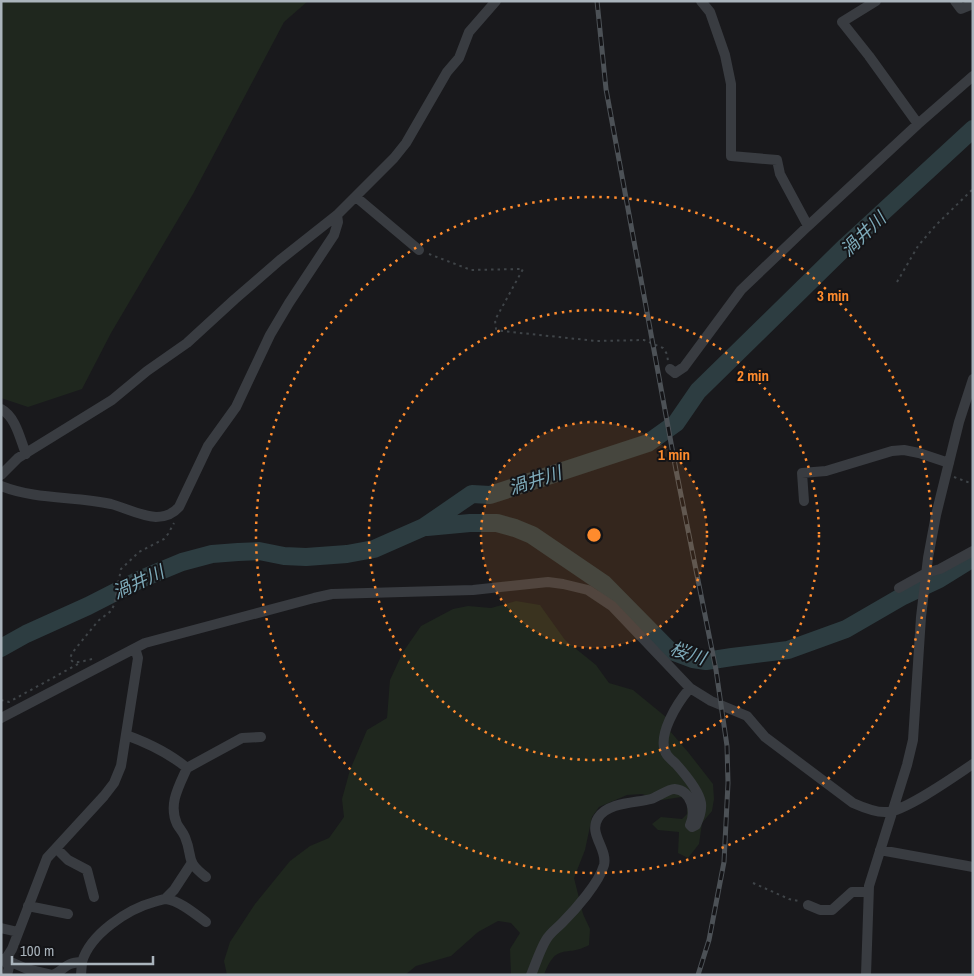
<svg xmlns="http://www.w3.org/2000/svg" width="974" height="976" font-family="'Archivo Narrow','Noto Sans JP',sans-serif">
<rect width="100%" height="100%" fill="#19191c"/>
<path fill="#1f271e" d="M1 1H308L284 22 193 194 111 333 82 389 28 407 1 398Z
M516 601 540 605 565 640 596 665 609 683 633 690 666 717 669 730 688 752 713 784 714 799 712 811 702 823 699 844 688 858 678 853 679 832 658 830 652 824 661 817 682 819 687 814V802L681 797 662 800 642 794 627 795 599 807 592 817 585 850 574 878 583 914 590 929 589 945C565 958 557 941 544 975H511L510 949 520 933 511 923 498 921 478 932 451 956 416 966 405 975H227L224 961 230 942 255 904 290 861 310 846 329 838 344 817 342 799 350 770 367 730 387 718 390 680 403 652 421 626 453 609 468 606 491 608Z"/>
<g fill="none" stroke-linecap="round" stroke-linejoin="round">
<path stroke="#2d3d41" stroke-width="18" d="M427 527 470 523H497L515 528 532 535 604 584 669 650 693 659 706 661 732 657 788 650 846 629 903 596 939 579 973 558
M1 648 26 634 88 606 141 579 182 562 212 554 238 552 259 551 284 556 306 557 347 554 374 549 424 527 472 494 490 495 648 443 676 423 698 391 846 246 973 129"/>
<path stroke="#3f4448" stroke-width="2" stroke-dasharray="2.5 4" stroke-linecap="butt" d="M429 254 471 270 523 269 495 320 496 329 502 331 596 341 644 340 663 348 667 354 668 361
M897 282 918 246 936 225 973 189
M954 477 973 484
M92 659 80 662H73L70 659 72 653 98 621 111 611 114 605 121 569 139 552 164 539 168 534 174 523
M1 700 9 702 78 664
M753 883 789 899 799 901"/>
<path stroke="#393c41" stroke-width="10" d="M701 1 710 12 725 55 731 84V156L777 160 780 174 808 226 918 124
M876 1 842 22 869 56 918 124 973 76
M955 1 961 9 973 4
M356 197 419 250
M670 369 675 373 684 367 741 290 808 226
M1 409C16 417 20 439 26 454
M1 475 18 458 112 400 147 371 187 343 235 299 280 260 337 215 394 158 406 143 447 72 459 58 469 32 496 1
M1 486C36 500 75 496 111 504 126 508 140 516 156 517 166 517 173 514 179 507L208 446 236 407 270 335 289 303 334 235 338 222 337 215
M804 501 802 473 826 471 892 451 904 450 919 453 949 463
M899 588 926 573 940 569 973 551
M1 718 145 643 314 598 332 594 473 590 548 582 563 584 588 590 612 606 690 688 711 701 747 716 765 737 853 803C862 807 876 813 887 812 906 811 955 776 973 764
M126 735C148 743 169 753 187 768L242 738 261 737
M187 768C179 786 168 804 177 824 179 828 183 832 185 837 194 859 184 860 206 877
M56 848 68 860 87 870 94 897
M880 850 973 867
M165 899 174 890 191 864
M808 905 820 910H832L852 892H868
M28 906 68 914
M1 928 18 932
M4 959 27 969 53 975
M4 959 9 967 7 975
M1 960 7 957 12 949 47 858 104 796 114 783 121 766 138 658 135 648
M82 962C90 934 128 909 154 902 158 901 162 899 166 899 180 901 195 914 206 922
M53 975C67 968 64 963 82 962L81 975
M531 975C536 963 540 950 546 940 550 933 556 929 562 923 575 910 599 883 604 865 608 849 588 834 598 818 608 802 636 803 651 799 658 797 669 788 675 789 692 791 696 812 690 825L692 827 696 825C699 818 702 811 701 803 699 790 684 773 676 764 673 761 669 758 667 755 655 737 678 702 690 688
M866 975 869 886 907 765 913 740 921 617 928 558 936 515 959 422 973 379"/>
<defs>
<path id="rail" d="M597 1 606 89 676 470 716 670 727 746 728 783 724 862 709 940 698 975"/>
</defs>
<use href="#rail" stroke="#4c5156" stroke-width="5"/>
<use href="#rail" stroke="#141417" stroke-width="3" stroke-dasharray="9" stroke-linecap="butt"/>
</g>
<circle cx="594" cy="535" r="113" fill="#ff8b2d" fill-opacity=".12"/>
<g fill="none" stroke="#ff8b2d" stroke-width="2.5" stroke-dasharray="2.5 5">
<circle cx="594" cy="535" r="113"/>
<circle cx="594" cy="535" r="225"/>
<circle cx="594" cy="535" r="338"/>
</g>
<g text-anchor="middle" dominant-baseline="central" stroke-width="4" stroke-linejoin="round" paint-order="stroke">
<g font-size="18" font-style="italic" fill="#7eabba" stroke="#141417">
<text transform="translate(863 234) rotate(-44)">渦井川</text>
<text transform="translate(535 480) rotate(-18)">渦井川</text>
<text transform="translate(138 582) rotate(-25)">渦井川</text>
<text transform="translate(688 653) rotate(18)">桜川</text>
</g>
</g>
<circle cx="594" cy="535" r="8" fill="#ff8b2d" stroke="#141417" stroke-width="2.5"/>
<g font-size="15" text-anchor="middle" font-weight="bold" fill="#ff8b2d" stroke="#141417" stroke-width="4" stroke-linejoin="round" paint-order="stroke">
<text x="833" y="301">3 min</text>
<text x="753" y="381">2 min</text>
<text x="674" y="460">1 min</text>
</g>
<rect width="974" height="976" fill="none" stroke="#aab4bc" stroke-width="5"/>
<path d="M12 956v8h141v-8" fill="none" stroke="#aab4bc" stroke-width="2.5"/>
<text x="20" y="956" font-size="15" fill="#aab4bc" stroke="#141417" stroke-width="4" paint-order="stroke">100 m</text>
</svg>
